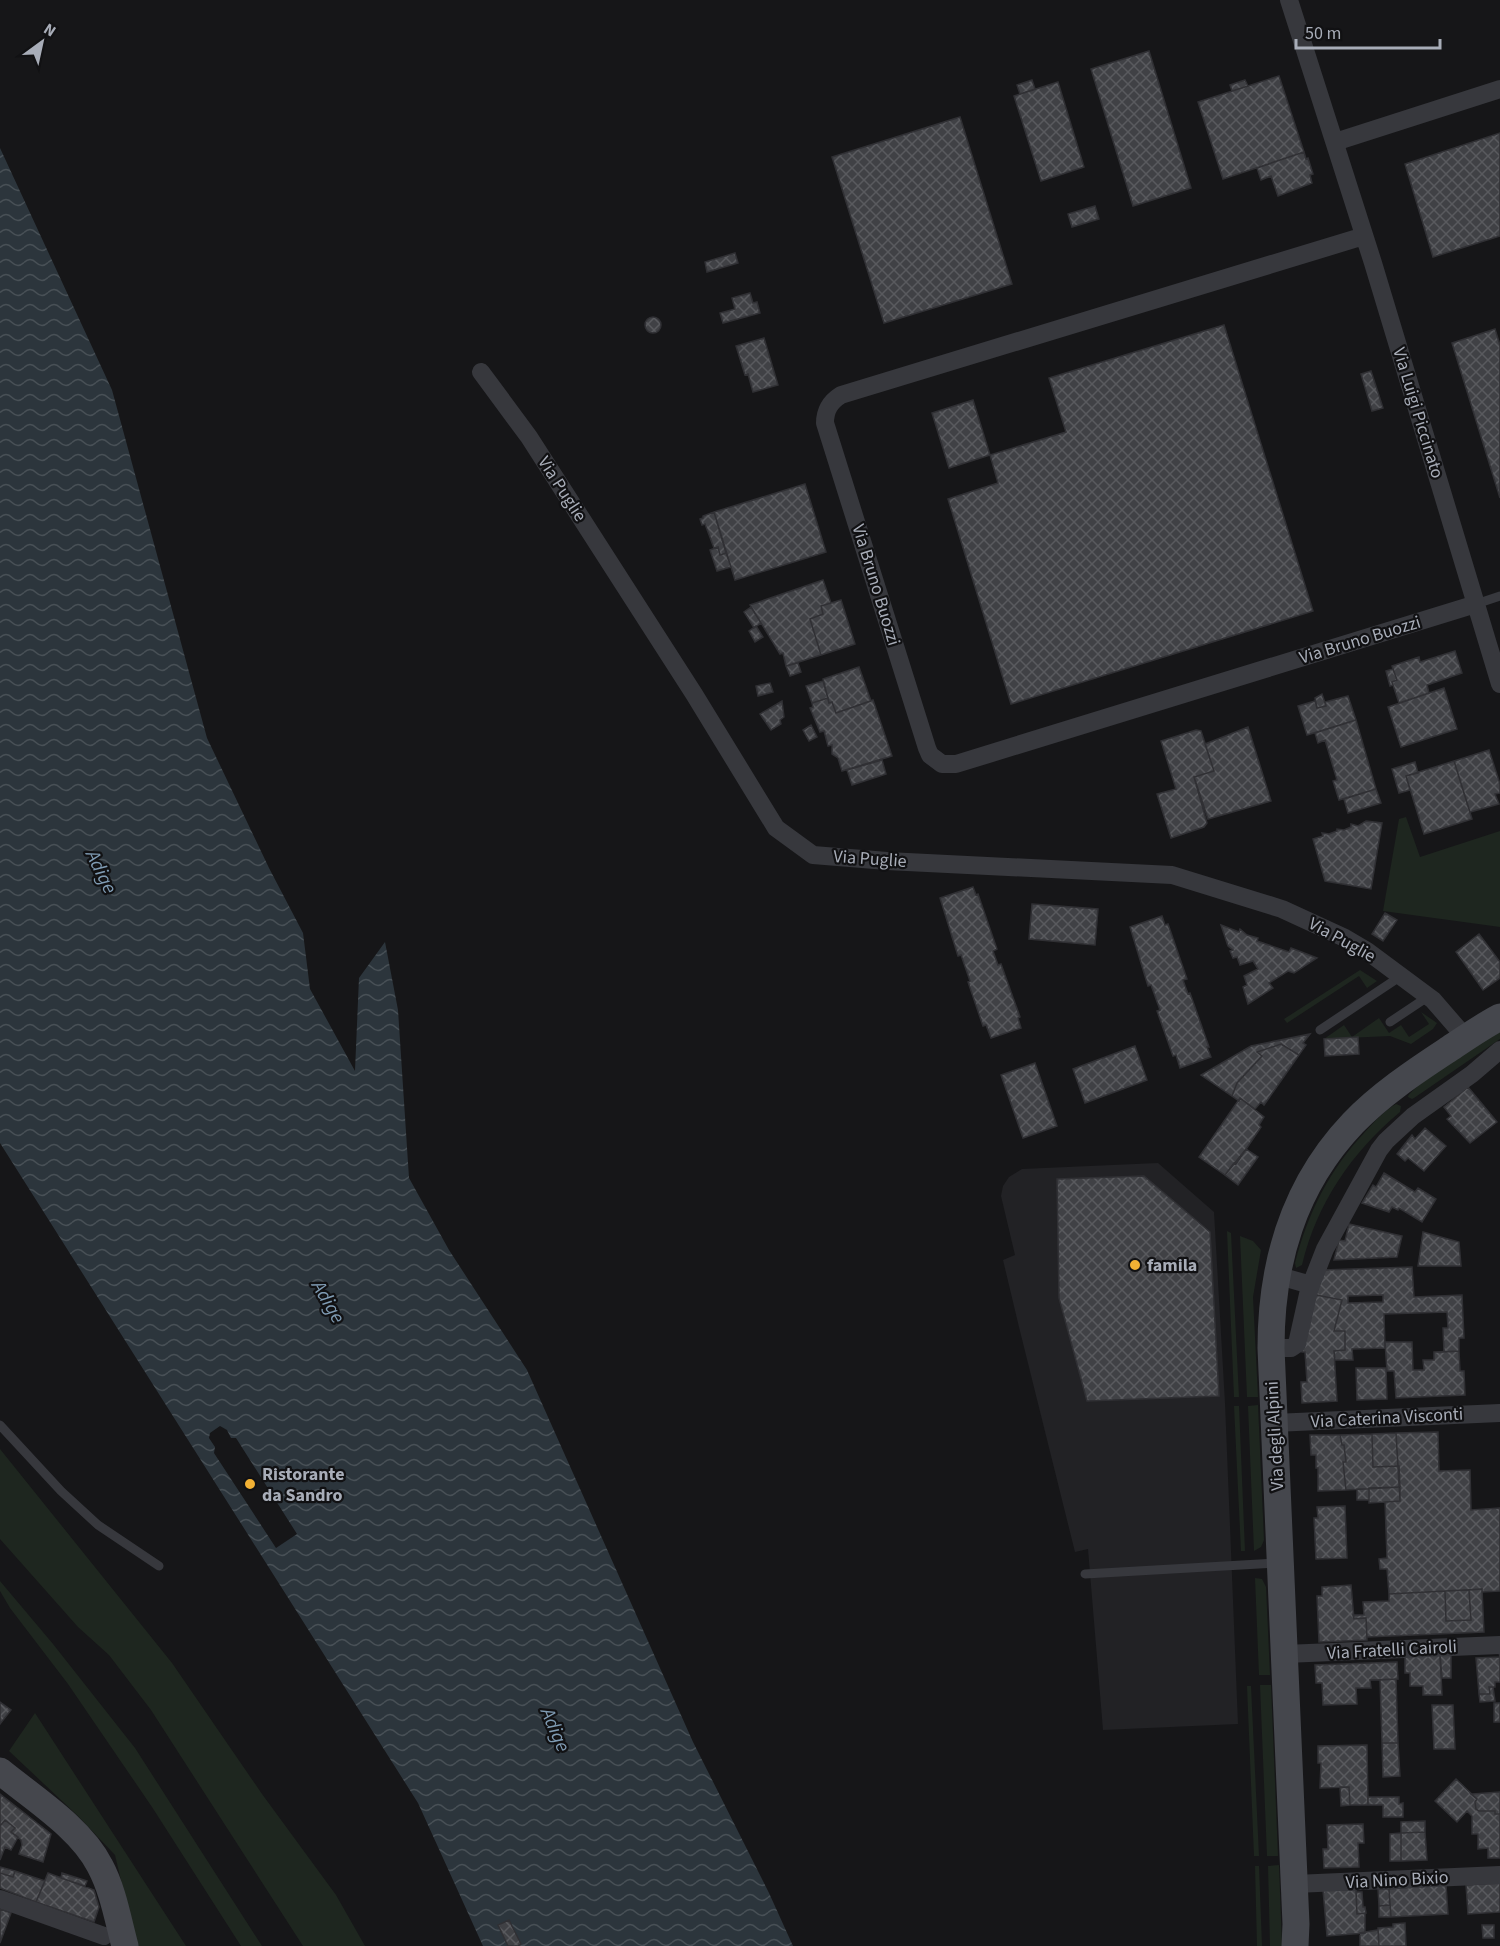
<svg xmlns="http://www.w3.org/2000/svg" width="1500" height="1946" font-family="'Source Sans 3',sans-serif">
<defs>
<pattern id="water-waves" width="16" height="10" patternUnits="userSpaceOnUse" patternTransform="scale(1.5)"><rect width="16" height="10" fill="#2c353c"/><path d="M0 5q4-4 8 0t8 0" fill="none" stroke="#485056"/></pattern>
<pattern id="building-cross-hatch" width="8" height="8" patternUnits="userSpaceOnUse" patternTransform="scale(1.5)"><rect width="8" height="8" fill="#404145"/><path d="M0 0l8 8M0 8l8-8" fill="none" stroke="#595a5e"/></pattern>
</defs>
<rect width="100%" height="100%" fill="#161618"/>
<path fill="#222225" d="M1158 1163 1214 1212 1225 1403 1238 1724 1103 1730 1088 1549 1075 1552 1019 1327 1003 1260 1015 1255 1001 1196 1003 1186 1009 1177 1022 1169Z"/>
<path fill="#1e261f" d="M1406 817 1420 857 1500 831V927L1383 911 1399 819Z
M1360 970 1377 981 1367 988 1359 976 1287 1023 1284 1019Z
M1421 1012 1437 1023 1433 1029 1411 1044 1390 1036 1324 1039 1344 1025 1352 1037 1379 1018 1389 1033 1401 1025 1409 1037 1429 1024Z
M1500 1031V1039L1414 1098 1412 1099 1408 1097C1411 1086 1485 1041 1500 1031Z
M1396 1104 1401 1106 1400 1112C1351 1153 1317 1203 1302 1265L1296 1268 1295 1263C1308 1213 1329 1170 1365 1132 1374 1122 1384 1111 1396 1104Z
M1227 1231 1231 1233 1239 1397H1234Z
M1240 1236 1253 1241 1261 1250 1253 1297 1258 1397H1247Z
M1258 1405 1264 1540 1261 1547 1254 1551 1248 1406Z
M1234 1406H1239L1245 1551H1241Z
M0 1449 172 1663 262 1794 336 1895 365 1946H303L151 1710 109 1655 78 1627 0 1539Z
M1255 1578 1262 1579 1266 1587 1270 1675H1259Z
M0 1581 53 1644 135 1748 262 1946H241L152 1807 68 1684 10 1608 0 1591Z
M1271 1685 1278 1856H1267L1260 1685Z
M1247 1686H1251L1259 1856H1254Z
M35 1713 186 1946H138L135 1939 115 1855 78 1816 9 1751Z
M1279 1865 1282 1946H1270L1268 1866Z
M1255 1866H1259L1262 1946H1257Z"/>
<path fill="url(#water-waves)" d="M0 148 112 390 207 738 269 868 303 933 310 989 355 1071 359 978 385 942 398 1010 409 1178 449 1250 527 1370 693 1742 769 1893 793 1946H483L418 1803 0 1143Z"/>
<path fill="#161618" d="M220 1426 227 1430 231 1438H236L297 1534 276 1548 214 1453 215 1447 209 1438 210 1433Z"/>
<path fill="url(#building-cross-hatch)" stroke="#303034" stroke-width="1.5" fill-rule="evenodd" d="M1149 51 1191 188 1133 206 1091 69Z
M1279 76 1304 152 1223 179 1198 102Z
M1032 80 1035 89 1020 94 1017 85Z
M1245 80 1248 86 1232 91 1230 85Z
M1058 82 1084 167 1041 181 1014 96Z
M960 117 1012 284 884 323 832 157Z
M1500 133V236L1433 257 1405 164Z
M1304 152 1306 159 1308 158 1313 174 1310 175 1312 183 1278 196 1271 176 1261 180 1257 168Z
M1095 206 1099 219 1072 227 1068 214Z
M735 253 738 263 707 272 705 262Z
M750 293 753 303 757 302 760 313 723 323 720 313 735 309 732 298Z
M645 325a8 8 0 1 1 16 0a8 8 0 1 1-16 0Z
M1224 325 1313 611 1011 704 948 499 998 483 990 455 1066 432 1049 378Z
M1495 329 1500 345V498L1452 343Z
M764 338 778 385 753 392 748 374 745 375 736 346Z
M1371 371 1383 408 1372 411 1361 374Z
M973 400 990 455 949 468 932 413Z
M805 484 826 552 735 580 714 512Z
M714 512 726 553 720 555 718 547 714 548 705 524 702 525 700 519 703 518V516Z
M718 547 720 555 726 553 731 567 717 571 710 550Z
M823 580 831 603 821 606 823 614 810 619 821 655 786 666 783 653 780 654 750 605Z
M841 600 855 644 821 655 810 619 823 614 821 606Z
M751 607 761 623 754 628 744 612Z
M756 626 763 637 755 642 749 631Z
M1455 651 1462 673 1427 685 1429 693 1399 703 1392 682 1397 680 1392 666 1419 657 1420 662Z
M798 663 801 672 790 676 786 666Z
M859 667 871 701 836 713 832 702 829 703 823 679Z
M1393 669 1397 680 1392 682 1393 685 1390 686 1386 671Z
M823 681 828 698 812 703 806 686Z
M770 683 773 692 758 696 756 686Z
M1444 688 1457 729 1401 747 1388 707Z
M1322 694 1326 706 1317 708 1315 698Z
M1348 696 1356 720 1307 735 1298 706 1315 701 1317 708 1326 706 1325 702Z
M828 698 829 703 832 702 836 713 873 700 892 756 842 771 838 758 832 754V745L828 746 824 731 820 732 810 708 813 707 812 703Z
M782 701 784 717 780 720 781 724 771 730 760 714Z
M1356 720 1376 789 1339 800 1333 781 1337 780 1325 740 1318 743 1315 733Z
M811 725 817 737 809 741 803 730Z
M1248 727 1271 801 1208 819 1194 777 1214 771 1205 744Z
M1196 730 1201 731 1214 771 1194 777 1207 823 1204 827 1171 838 1157 794 1176 789 1161 741Z
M1489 750 1500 784V793L1495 794 1499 804 1470 812 1454 761Z
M882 760 886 774 852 785 847 770Z
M1454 761 1472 819 1424 834 1406 776Z
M1415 762 1418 773 1406 776 1410 790 1399 793 1392 769Z
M1376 789 1381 803 1348 813 1344 799Z
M1366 821 1382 823 1371 889 1325 881 1313 839 1323 836 1322 833 1329 834 1337 831V829L1344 830 1351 827V824L1358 826Z
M973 887 976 895 978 894 997 949 993 951 998 965 1001 964 1020 1017 1018 1018 1021 1028 991 1038 986 1025 983 1026 968 982 970 981 961 955 958 956 940 898Z
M1032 904 1098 909 1095 945 1029 939Z
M1385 913 1397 920 1383 941 1372 934Z
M1162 916 1165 925 1168 924 1187 979 1183 980 1188 994 1190 993 1209 1047H1207L1211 1057 1180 1068 1176 1055 1173 1056 1157 1011 1160 1010 1151 985 1148 986 1130 927Z
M1221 925 1239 932 1240 929 1247 935 1258 938 1257 941 1289 952 1291 948 1317 958 1294 973 1288 971 1269 983 1273 988 1248 1004 1243 987 1247 985 1244 976 1258 969 1253 961 1240 965 1237 957 1233 958 1230 951 1233 950 1228 946Z
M1479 934 1500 962V978L1483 990 1456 952Z
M1310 1034 1303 1043 1306 1045 1299 1055 1281 1044 1257 1052 1262 1056 1237 1083 1232 1096 1201 1075 1251 1046Z
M1358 1037 1359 1054 1325 1056 1324 1039Z
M1281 1044 1299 1055 1264 1105 1261 1102 1255 1109 1240 1098 1239 1101 1232 1096 1237 1083 1262 1056 1257 1052Z
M1135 1046 1147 1080 1085 1103 1073 1069Z
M1035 1063 1057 1126 1023 1138 1001 1075Z
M1468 1087 1497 1122 1470 1143 1447 1119 1451 1116 1444 1107Z
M1240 1098 1264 1117 1259 1125 1261 1127 1236 1164 1234 1163 1225 1175 1199 1157Z
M1425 1128 1446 1146 1424 1171 1408 1158 1405 1161 1397 1154 1412 1135 1415 1139Z
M1246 1149 1258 1157 1238 1185 1225 1175Z
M1384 1173 1415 1192 1418 1188 1436 1199 1422 1222 1399 1208 1398 1210 1392 1207 1389 1212 1362 1203 1373 1185 1376 1187Z
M1144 1176 1210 1232 1219 1396 1087 1401 1059 1298 1057 1179Z
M1349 1224 1402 1236 1397 1257 1334 1260 1339 1240 1345 1241Z
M1423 1232 1459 1242 1461 1266H1418Z
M1412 1267 1414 1297 1462 1295 1464 1338H1459V1351L1444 1352 1443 1328H1448L1447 1312 1384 1314 1385 1348 1352 1349 1353 1360H1335L1334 1351 1345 1350V1331H1334L1342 1300 1316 1295 1323 1270ZM1383 1295V1302L1348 1303V1296Z
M1316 1295 1342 1300 1334 1331H1345V1350L1334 1351 1337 1401 1302 1403 1301 1382H1307L1305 1352H1302V1338Z
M1385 1342H1412L1413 1370H1424L1423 1360H1434V1352L1459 1351 1460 1371H1464L1465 1395 1396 1398 1394 1371H1387Z
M1356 1368H1386L1387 1399 1357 1400Z
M1438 1432 1439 1471 1470 1470 1471 1510 1500 1508V1591L1482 1592V1589L1389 1594 1387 1569H1380L1379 1559 1387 1558 1385 1502 1400 1501 1396 1433Z
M1396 1433 1398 1466 1373 1467 1372 1434Z
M1372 1434 1373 1467 1399 1466 1400 1487 1346 1490 1343 1462H1346L1344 1445H1342L1340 1435Z
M1310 1435H1340L1342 1445H1344L1346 1462H1343L1346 1490 1318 1491V1468H1316V1455H1311Z
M1400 1487V1501L1369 1503V1488Z
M1357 1489H1369V1500H1357Z
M1345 1506 1347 1558 1316 1559 1314 1518H1318L1317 1507Z
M1351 1585 1354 1619 1366 1618 1367 1640 1319 1642 1317 1596H1322V1587Z
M1482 1589 1484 1632 1367 1637 1366 1618 1354 1619 1353 1615H1364L1363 1602 1389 1601V1594L1445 1591 1446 1621 1471 1620 1469 1590Z
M1469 1590 1471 1620 1446 1621 1445 1591Z
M1499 1653H1500V1682H1495V1687H1489L1490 1694H1479L1476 1658 1500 1657Z
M1440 1655H1451V1678H1442Z
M1440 1655 1442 1695H1423V1686H1410V1673H1405V1656Z
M1397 1662 1398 1679 1370 1680 1371 1688H1356L1357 1704 1323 1705 1322 1683H1316L1315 1665Z
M1396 1679 1398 1743H1382L1380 1680Z
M1489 1687H1493L1495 1701 1480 1702 1479 1694H1490Z
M0 1702 11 1710 0 1724Z
M1494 1703H1500V1722H1494Z
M1432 1705H1453L1455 1749H1434Z
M1382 1743H1398L1400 1776 1383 1777Z
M1367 1745 1368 1805H1350L1349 1787 1320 1788 1321 1763H1318V1746Z
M1456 1779 1477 1799 1475 1802 1476 1809 1479 1811H1495V1814H1500V1858H1488V1848L1478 1849V1834H1472V1816L1467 1811 1457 1822 1435 1801Z
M1340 1787H1349L1350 1805 1341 1806Z
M1500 1792V1814H1495V1811H1479L1476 1809 1475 1802 1477 1799 1471 1794Z
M0 1794 51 1834 43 1862 19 1854 22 1845 21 1840 11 1832 15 1828 5 1820 0 1826Z
M1368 1797H1399V1804L1403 1803V1817H1383V1805H1368Z
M5 1820 15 1828 11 1832 18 1837 11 1850 5 1847 0 1860V1826Z
M1425 1821V1832L1401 1833V1822Z
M1363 1824 1364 1843H1358L1359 1867 1324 1868 1323 1849H1328L1327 1825Z
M1425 1832 1427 1860 1401 1861V1833Z
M1401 1833V1861H1390V1834Z
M0 1867 15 1871 13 1877 0 1873Z
M15 1871 45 1881 36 1902 0 1888V1873L13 1877Z
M48 1873 94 1890 99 1907 94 1922 36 1902Z
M62 1873 87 1881 85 1886 61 1878Z
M1500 1883V1912L1468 1914 1466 1885Z
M1446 1885 1448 1914 1391 1917 1389 1889Z
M1378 1889H1389L1390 1905 1379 1906Z
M1323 1890H1356L1357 1914 1365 1913V1933L1327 1936Z
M1356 1892H1362L1363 1907H1365L1366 1913 1357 1914Z
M1390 1905 1391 1917H1379V1906Z
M0 1909 11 1913 0 1943Z
M509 1920 521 1944 518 1946H508L498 1925Z
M1405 1923 1406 1946H1379L1378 1928 1393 1927V1924Z
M1482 1925H1494V1938H1483Z
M1378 1930 1379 1946H1360V1933Z"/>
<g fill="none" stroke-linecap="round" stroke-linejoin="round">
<path stroke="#37383d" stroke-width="9" d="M1476 604 1500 596
M1390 1022 1429 996
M1320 1030 1401 976
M0 1425 61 1491 98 1525 159 1566
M1085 1574 1277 1563"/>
<path stroke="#37383d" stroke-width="18" d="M1289 0 1373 263 1500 684
M1335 142 1500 89
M1364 236 841 395C830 402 825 410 825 423L927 748 930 755 942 764H956L1476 604
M481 372 529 437 694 694 776 828 813 855 887 861 1172 875 1282 909 1345 938 1367 951 1433 1000 1466 1038
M1276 1275 1311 1285
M1271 1348H1291L1297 1344 1309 1290 1325 1249 1379 1150 1386 1141 1413 1116 1472 1074 1500 1050
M1274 1423 1500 1413
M1285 1654 1500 1645
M1295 1884 1500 1875
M0 1899 104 1936"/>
<path stroke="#45474d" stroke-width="27" d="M0 1771C33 1798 81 1828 100 1866 113 1890 118 1920 125 1946
M1295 1946 1296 1924 1271 1348C1271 1263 1293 1186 1353 1123 1380 1095 1414 1072 1446 1051 1464 1039 1481 1027 1500 1017"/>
</g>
<g fill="#f2b134" stroke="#111113" stroke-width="2">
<circle cx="1135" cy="1265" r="6"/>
<circle cx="250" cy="1484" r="6"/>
</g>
<g text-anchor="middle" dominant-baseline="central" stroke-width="4.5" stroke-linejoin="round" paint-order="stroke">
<g font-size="18" fill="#a8adb8" stroke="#111113">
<text transform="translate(1418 413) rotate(73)">Via Luigi Piccinato</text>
<text transform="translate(562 489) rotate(57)">Via Puglie</text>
<text transform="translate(876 585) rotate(73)">Via Bruno Buozzi</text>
<text transform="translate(1360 640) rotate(-17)">Via Bruno Buozzi</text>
<text transform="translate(870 859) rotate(4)">Via Puglie</text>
<text transform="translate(1342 940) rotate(29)">Via Puglie</text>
<text transform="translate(1387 1418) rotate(-3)">Via Caterina Visconti</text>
<text transform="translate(1275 1436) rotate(-93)">Via degli Alpini</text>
<text transform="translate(1392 1650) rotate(-3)">Via Fratelli Cairoli</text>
<text transform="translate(1397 1880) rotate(-3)">Via Nino Bixio</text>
</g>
<g font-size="18" font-weight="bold" fill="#a8adb8" stroke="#111113" text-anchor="start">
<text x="1147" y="1265">famila</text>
<text x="262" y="1474">Ristorante<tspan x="262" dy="21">da Sandro</tspan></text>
</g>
<g font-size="20" font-style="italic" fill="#7f9bb3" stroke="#111113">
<text transform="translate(101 872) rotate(64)">Adige</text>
<text transform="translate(328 1302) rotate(60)">Adige</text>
<text transform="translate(555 1730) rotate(67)">Adige</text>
</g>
</g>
<g transform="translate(42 42) rotate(33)" stroke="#111113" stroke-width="4.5" paint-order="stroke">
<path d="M0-4.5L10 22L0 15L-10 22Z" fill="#a8adb8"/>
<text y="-9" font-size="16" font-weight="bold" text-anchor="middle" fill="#a8adb8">N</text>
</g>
<path d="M1296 39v9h144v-9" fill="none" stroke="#a8adb8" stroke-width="3"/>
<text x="1305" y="39" font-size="18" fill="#a8adb8" stroke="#111113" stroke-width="4.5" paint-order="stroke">50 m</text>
</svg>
